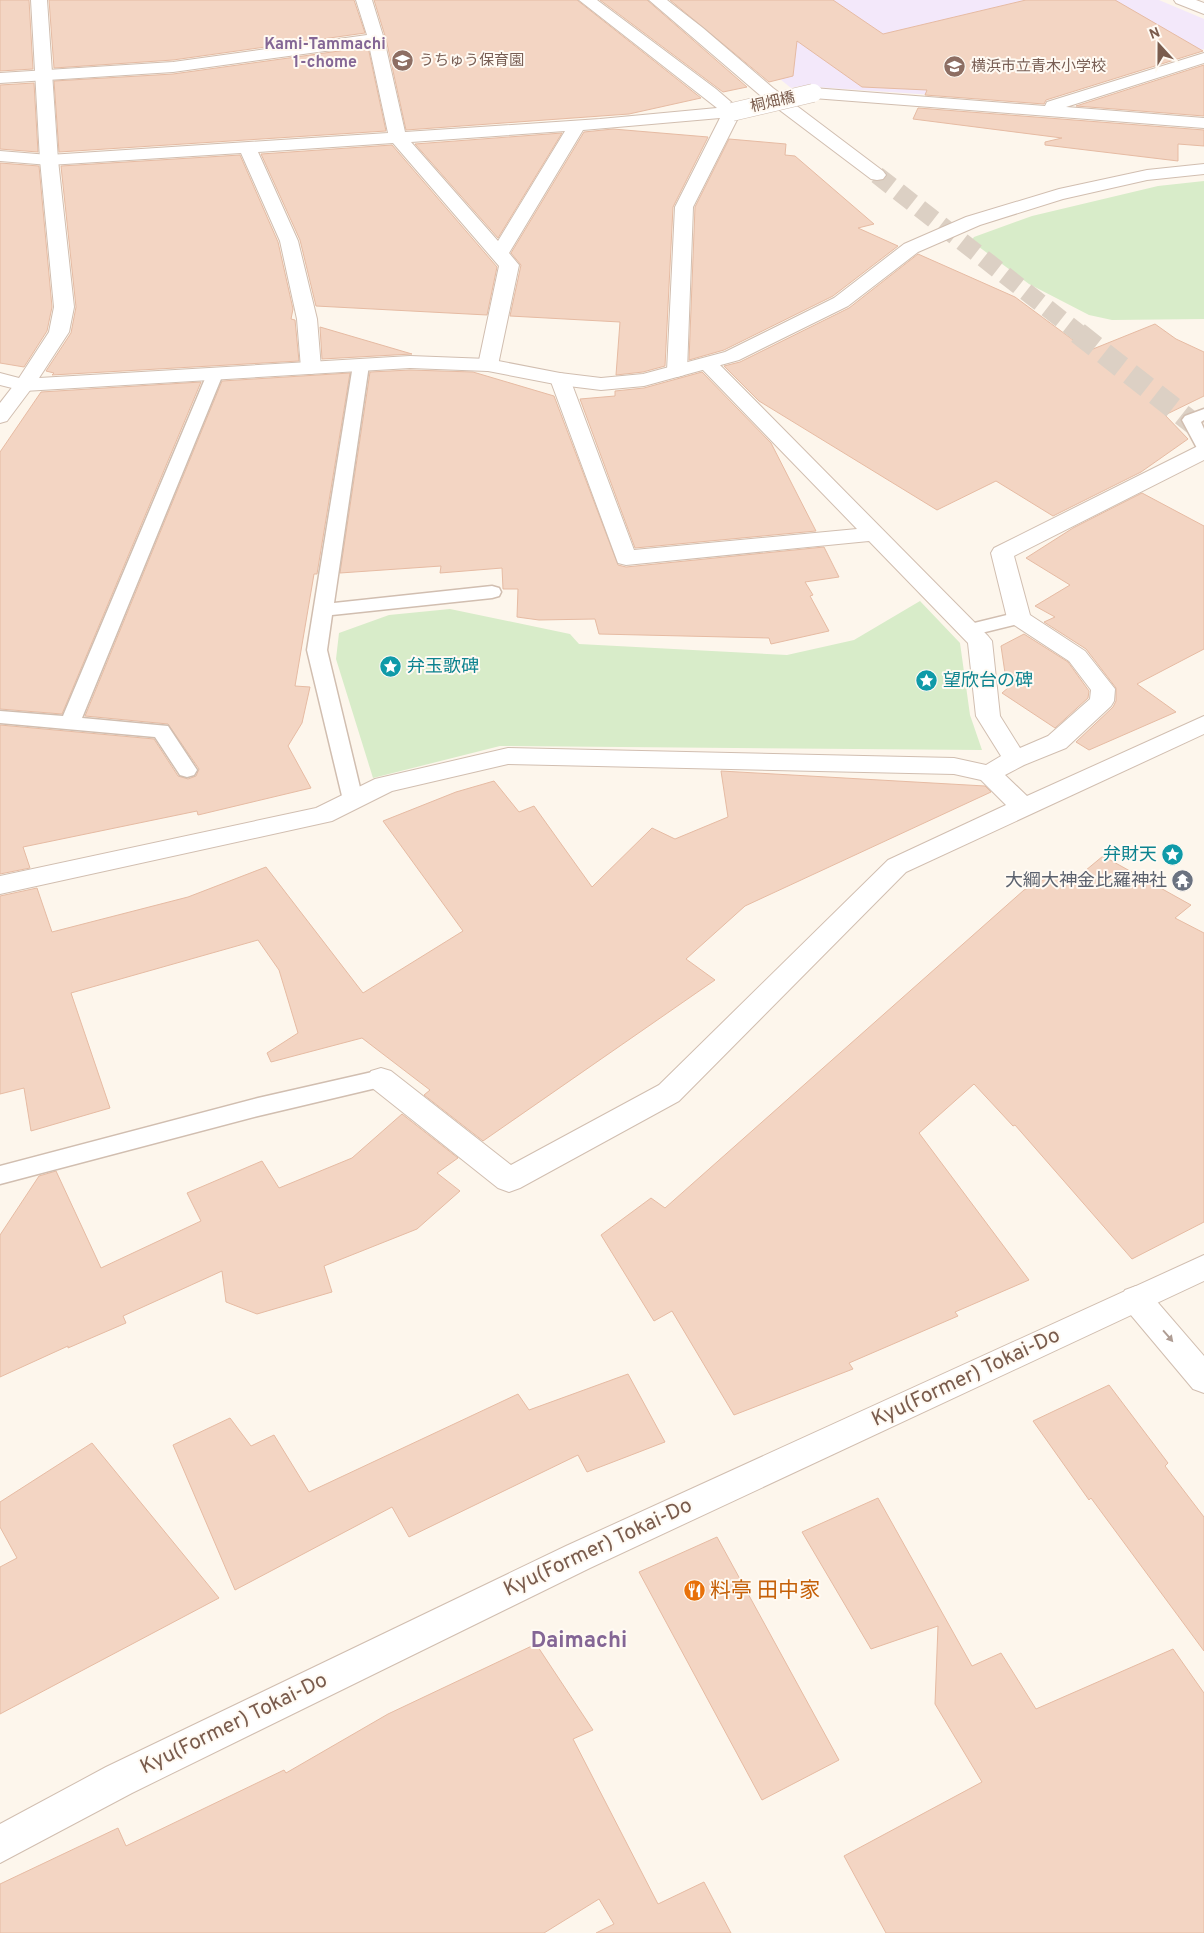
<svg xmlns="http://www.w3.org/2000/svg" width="1204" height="1933" font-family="Overpass,'Noto Sans JP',sans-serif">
<rect width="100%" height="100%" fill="#fdf6ec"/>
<path fill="#f3e8fa" d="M682 0H1159L1204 19V49L1038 102 801 86 791 88Z"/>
<path fill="#d8ecc9" d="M1204 181V319L1112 320 1089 315 1029 284 971 241 974 237 1032 216 1158 186Z
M920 601 960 643 970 715 982 750 500 746 373 778 336 659 339 633 389 615 450 609 570 634 579 644 787 655 854 640Z"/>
<path fill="#f3d5c3" stroke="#e6bba3" d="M0 0H29L33 69 0 71Z
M49 0H354L365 33 173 60 54 68Z
M374 0H577L701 98 629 114 406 130 386 39Z
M600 0H647L747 87 723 92Z
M670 0H833L883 34 1026 0H1115L1203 51 1046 100 1044 104 925 95 927 90 862 87 797 41 793 76 769 82Z
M368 47 386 131 59 152 54 81 173 74Z
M1204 65V116L1076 106Z
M34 83 38 152 0 149V85Z
M918 108 1204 130V146L1178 144V161L1045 145V142L1062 138 913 119Z
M613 129 708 137 673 207 665 366 643 372 616 375 620 322 510 316 521 265 511 253 584 132Z
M562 133 498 238 415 144Z
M729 139 786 144 785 155 795 156 874 224 858 228 898 246 833 296 724 350 689 360 695 207Z
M392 145 497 267 487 315 316 306 300 240 261 154Z
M240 155 278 242 293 309 291 319 295 320 299 361 52 375 54 373 46 371 71 333 76 307 61 166Z
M0 163 39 166 52 307 47 331 24 367 0 363Z
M918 254 1015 297 1088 351 1155 324 1176 339 1204 352V396L1165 415 1188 439 1141 472 1053 516 996 481 937 510 759 401 724 366 740 362 849 308Z
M320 327 412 354 322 359Z
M410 370 473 372 554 396 618 565 626 567 824 547 839 577 805 582 813 595 810 596 829 631 771 644 769 638 599 634 595 619 539 620 517 617 518 589H503L502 568 440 573 441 566 340 573 370 372Z
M702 372 771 443 816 531 635 548 580 399 615 396V391L644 388Z
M350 373 317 574H314L295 686 310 687 302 723 288 746 311 788 198 815 197 811 23 847 30 868 0 874V725L154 739 178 776 188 779 196 776 199 769 168 724 85 716 222 381Z
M201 382 62 714 0 709V452L41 392Z
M1142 493 1204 526V649L1137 684 1176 712 1089 750 1076 742 1113 707 1116 701V688L1086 649 1044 622 1055 617 1035 606 1070 585 1026 558 1073 528Z
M1024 634 1068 662 1089 691 1088 698 1055 728 1002 693 1016 681 1005 673 1001 646Z
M721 771 985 786 991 792 745 906 686 959 715 980 483 1141 424 1095 430 1090 362 1038 271 1062 267 1053 298 1033 279 970 258 940 71 993 110 1108 31 1131 24 1088 0 1094V896L37 888 52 932 188 897 266 867 363 993 463 931 383 821 456 792 494 781 519 812 534 806 592 887 652 828 675 839 728 817Z
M1103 856 1191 905 1175 918 1204 933V1222L1132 1259 1015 1125 1013 1126 974 1084 919 1133 1029 1280 955 1312 958 1316 849 1363 853 1369 734 1415 672 1311 654 1321 601 1235 651 1198 665 1208 1024 890 1049 877 1074 880Z
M402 1114 458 1158 437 1173 460 1191 417 1229 324 1266 332 1292 257 1314 226 1302 222 1271 123 1316 126 1323 68 1348V1346L0 1377V1235L39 1176 56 1171 101 1268 201 1221 187 1193 262 1161 279 1188 352 1158Z
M628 1374 665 1442 587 1472 578 1455 409 1537 392 1507 235 1590 173 1445 230 1418 251 1446 274 1435 309 1492 518 1394 529 1410Z
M1109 1385 1168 1463 1165 1466 1204 1517V1651L1091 1498 1089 1500 1033 1421Z
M92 1443 219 1598 0 1714V1567L17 1558 0 1527V1502Z
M878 1498 972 1666 1001 1653 1036 1709 1173 1649 1204 1693V1933H886L844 1856 982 1782 935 1704 938 1626 871 1649 802 1532Z
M717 1537 839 1760 762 1800 639 1572Z
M536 1644 593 1730 573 1739 658 1904 704 1882 731 1933H596L614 1924 599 1899 544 1933H0V1884L118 1828 126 1846 284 1770 286 1773 388 1714Z"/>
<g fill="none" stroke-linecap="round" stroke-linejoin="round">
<path stroke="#dcd0c4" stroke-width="18" stroke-dasharray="18 9" stroke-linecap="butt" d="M877 175 1080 334"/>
<path stroke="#dcd0c4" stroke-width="22" stroke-dasharray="22 11" stroke-linecap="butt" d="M1078 333 1204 432"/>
<defs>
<path id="service" d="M361 360 367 361 369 365 334 603 492 586 499 588 501 592 499 596 492 598 332 615 327 650 363 800 360 805 353 807 346 805 343 800 307 650 353 365 355 361Z
M215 369 221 370 223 374 82 718 168 726 197 770 194 775 187 777 180 775 155 737 0 723V711L63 716 207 374 209 370Z
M1204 409V420L1201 422 1204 429V451L1198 450 1182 420 1185 416Z
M1019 612 1026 614 1029 618 1026 622 969 636 962 634 959 630 962 626Z
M381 1070 389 1073 393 1079 389 1085 258 1116 0 1184V1166L258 1098Z"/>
<path id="pedestrian" d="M649 0H667L703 28 773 88 883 171 886 175 883 179 877 180 871 179 761 96Z"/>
<path id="minor" d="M356 0H372L384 39 405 132 600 119 717 108 579 0H597L716 89 738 108 741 112 693 207 687 371 684 375 677 377 670 375 667 371 675 207 720 118 583 130 509 253 519 265 498 365 495 369 488 371 481 369 478 365 499 266 393 143 258 152 298 241 317 319 321 368 318 372 311 374 304 372 301 368 297 319 280 241 241 153 49 165 0 161V151L49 155 388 133 369 45 173 72 0 83V73L173 62 367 35ZM565 131 498 241 411 142Z
M1174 0H1196L1204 3V14L1176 3Z
M1204 53V63L1066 107 1204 118V128L813 98 807 97 805 93 807 89 813 88 1045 106 1047 102Z
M708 358 715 360 988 636 992 641 1000 716 1020 748 1048 736 1090 699 1091 690 1069 661 1011 623 1007 618 991 553 994 548 1196 447 1204 446V460L1014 556 1030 615 1085 651 1115 689 1114 701 1111 706 1066 748 1024 765 1005 775 1027 796 1204 716V734L906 872 679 1101 520 1188 509 1192 498 1188 371 1087 367 1079 371 1071 381 1068 391 1071 511 1165 659 1085 888 860 1006 805 981 780 954 774 508 764 392 791 332 821 323 823 0 894V876L316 808 375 779 508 748 954 758 986 765 1001 756 976 716 968 643 869 541 626 565 618 563 550 379 553 375 560 373 567 375 570 379 634 550 857 529 701 368 698 364 701 360Z
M24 379 31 381 34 385 7 421 0 423V403L17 381Z
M1136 1286 1147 1290 1204 1356V1393L1193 1389 1125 1308 1120 1299 1125 1290Z"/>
<path id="tertiary" d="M31 0H47L58 160 74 307 69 332 39 378 410 356 488 359 560 373 601 378 643 374 725 352 834 298 904 244 966 217 1059 189 1147 170 1204 164V174L1147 180 1063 199 980 225 918 252 848 306 739 360 644 386 601 390 560 385 488 371 410 368 24 391 0 385V373L19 378 49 332 54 307 40 160Z
M1204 1255V1281L590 1568 132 1793 0 1863V1824L106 1767 566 1546Z"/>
</defs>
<use href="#service" stroke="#d1beb0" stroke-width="3"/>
<use href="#pedestrian" stroke="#d1beb0" stroke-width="2"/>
<use href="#minor" stroke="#d1beb0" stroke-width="2"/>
<use href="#tertiary" stroke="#d1beb0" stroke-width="2"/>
<use href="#service" fill="#fff" fill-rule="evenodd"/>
<use href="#pedestrian" fill="#fff" fill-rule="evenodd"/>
<use href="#minor" fill="#fff" fill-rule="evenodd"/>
<use href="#tertiary" fill="#fff" fill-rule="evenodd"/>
<defs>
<path id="minor-bridge" d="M732 112 813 93"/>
</defs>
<use href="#minor-bridge" stroke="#d1beb0" stroke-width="19" stroke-linecap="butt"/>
<use href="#minor-bridge" stroke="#fff" stroke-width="18"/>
</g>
<defs><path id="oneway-solid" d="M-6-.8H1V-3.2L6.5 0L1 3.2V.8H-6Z" transform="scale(1.25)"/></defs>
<use fill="#af9d94" href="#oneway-solid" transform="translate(1168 1336) rotate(49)"/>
<defs>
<symbol id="school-disc" viewBox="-11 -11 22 22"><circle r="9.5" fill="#8d6e63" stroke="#fffaf3"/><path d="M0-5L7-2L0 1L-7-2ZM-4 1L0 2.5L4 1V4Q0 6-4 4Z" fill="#fff"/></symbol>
<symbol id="sight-disc" viewBox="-11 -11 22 22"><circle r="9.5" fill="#0f9aa8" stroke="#fffaf3"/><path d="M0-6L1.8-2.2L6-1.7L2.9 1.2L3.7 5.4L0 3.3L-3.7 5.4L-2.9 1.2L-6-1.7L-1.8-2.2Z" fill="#fff"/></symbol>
<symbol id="temple-disc" viewBox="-11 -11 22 22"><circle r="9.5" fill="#6b7280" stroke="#fffaf3"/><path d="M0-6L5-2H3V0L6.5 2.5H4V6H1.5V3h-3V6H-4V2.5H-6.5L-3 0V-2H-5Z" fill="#fff"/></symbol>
<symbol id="restaurant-disc" viewBox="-11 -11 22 22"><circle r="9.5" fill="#e8710a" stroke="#fffaf3"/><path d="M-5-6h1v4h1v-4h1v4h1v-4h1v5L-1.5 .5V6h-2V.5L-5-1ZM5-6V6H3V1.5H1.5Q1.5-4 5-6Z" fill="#fff"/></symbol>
</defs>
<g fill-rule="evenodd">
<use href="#school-disc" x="390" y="48" width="25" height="25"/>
<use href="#school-disc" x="942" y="54" width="25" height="25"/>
<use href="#sight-disc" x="378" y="654" width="25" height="25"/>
<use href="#sight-disc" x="914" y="668" width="25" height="25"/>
<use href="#sight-disc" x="1160" y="842" width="25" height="25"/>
<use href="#temple-disc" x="1170" y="868" width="25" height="25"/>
<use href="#restaurant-disc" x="682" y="1578" width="25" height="25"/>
</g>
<g text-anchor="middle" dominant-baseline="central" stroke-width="4" stroke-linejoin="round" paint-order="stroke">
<g font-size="15" fill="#785e54" stroke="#fffaf3" text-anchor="start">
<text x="419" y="61">うちゅう保育園</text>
<text x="971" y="67">横浜市立青木小学校</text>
</g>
<g font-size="15" fill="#7a5c4d" stroke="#fffaf3">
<text transform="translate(773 103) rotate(-13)">桐畑橋</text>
</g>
<g font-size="16" font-weight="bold" fill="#846695" stroke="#fffaf3">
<text x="325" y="45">Kami-Tammachi<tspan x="325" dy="18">1-chome</tspan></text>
</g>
<g font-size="18" fill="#0d838f" stroke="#fffaf3" text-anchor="start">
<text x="407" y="667">弁玉歌碑</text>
<text x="943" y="681">望欣台の碑</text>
<text x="1157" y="855" text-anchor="end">弁財天</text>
</g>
<g font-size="18" fill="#5b616d" stroke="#fffaf3" text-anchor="end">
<text x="1167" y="881">大綱大神金比羅神社</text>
</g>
<g font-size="21" fill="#7a5c4d" stroke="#fffaf3">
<text transform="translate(966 1378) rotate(-25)">Kyu(Former) Tokai-Do</text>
<text transform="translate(598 1548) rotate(-25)">Kyu(Former) Tokai-Do</text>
<text transform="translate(234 1724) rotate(-26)">Kyu(Former) Tokai-Do</text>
</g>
<g font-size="21" fill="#c56008" stroke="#fffaf3" text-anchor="start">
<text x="710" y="1591">料亭 田中家</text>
</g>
<g font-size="22" font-weight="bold" fill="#846695" stroke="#fffaf3">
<text x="579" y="1641">Daimachi</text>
</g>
</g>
<g transform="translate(1159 45) rotate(339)" stroke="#fffaf3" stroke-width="4" paint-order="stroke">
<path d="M0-4L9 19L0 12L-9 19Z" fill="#7a5c4d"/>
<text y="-8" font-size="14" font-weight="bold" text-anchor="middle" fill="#7a5c4d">N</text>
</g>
</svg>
